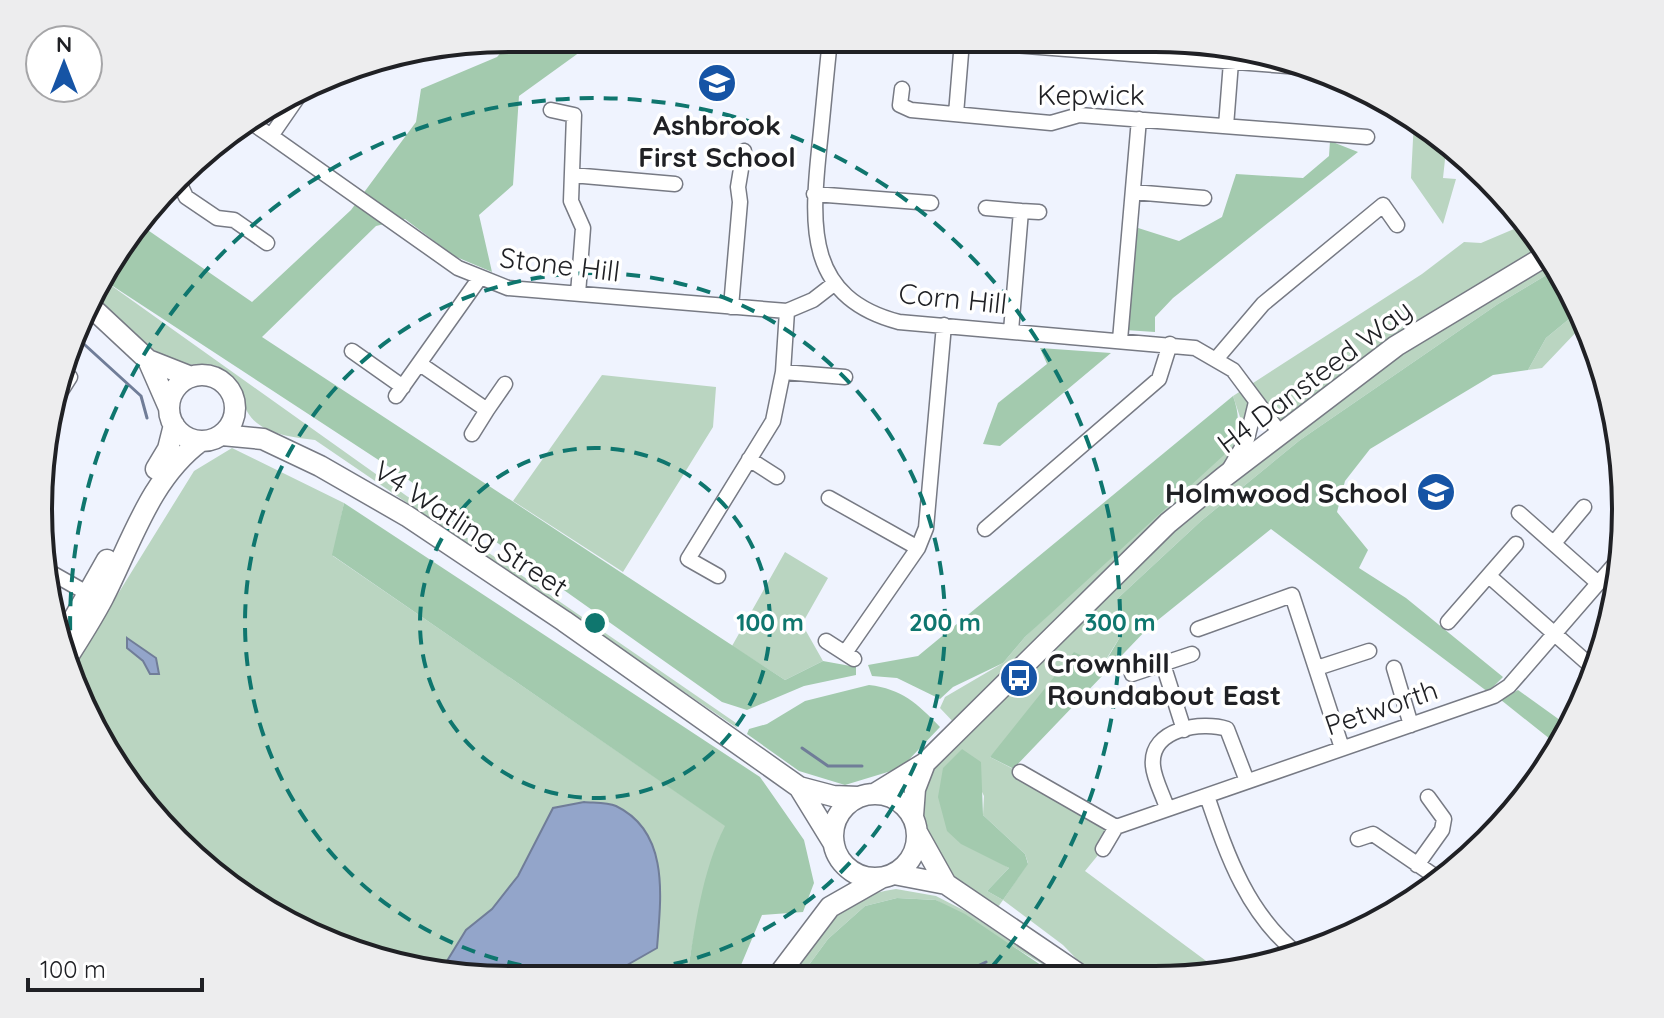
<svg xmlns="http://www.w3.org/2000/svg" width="1664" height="1018" font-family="Quicksand,sans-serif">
<rect width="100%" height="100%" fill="#eff3fe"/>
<path fill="#bad5c1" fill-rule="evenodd" d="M1414 120 1447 141 1443 178 1456 179 1443 224 1411 178Z
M1521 226 1558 268 1498 304 1300 440 1201 521 1117 599 1120 637 1102 666 1091 662 990 757 1048 787 1038 792 1044 790 1116 827 1103 849 1085 871 1221 972 1186 979H1096L1063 945 1003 900 991 917 946 884 918 834 915 789 958 727 940 708 945 697 1003 663 1025 637 1236 434 1240 417 1233 396 1422 274 1464 242 1481 243ZM1265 415 1280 433 1226 474ZM961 749 984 796 983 815 1025 854 1028 863 1003 900 987 891 1009 868 993 858Z
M102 279 425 509 736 723 737 728 315 440C292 437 261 434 248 413 240 399 238 380 223 370 209 360 197 367 182 364 155 359 115 314 94 295Z
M1574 315 1581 327 1542 368 1528 370 1546 338Z
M602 375 716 387 713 427 623 572 513 501Z
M232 448 344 503 333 556 726 826C716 843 715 855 710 873 700 908 692 941 687 977L448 976 329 944 223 883 118 771 69 673 194 471Z
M785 552 828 578 802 624 823 661 785 680 732 646Z
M896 889 936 896 967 912 1065 978 936 900 897 898 865 906 828 939 800 977H784C815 935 839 896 896 889Z"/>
<path fill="#a3caae" d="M514 38 598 39 519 96 513 185 479 215 492 272 454 256 405 219 376 226 262 337 785 680 823 661 856 667V675L804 686 747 710 722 702 403 476 102 279 118 247 139 224 252 302 351 210 416 122 421 89 497 57Z
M1330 141 1358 152 1173 298 1155 317V332L1125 330 1135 227 1179 241 1222 217 1236 174 1303 178 1329 156Z
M1558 268 1579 320 1574 315 1546 338 1528 370 1493 375 1370 449 1345 481 1337 512 1368 550 1359 568 1406 598 1503 677 1488 692 1271 529 1148 628 1014 768 1020 772 990 757 1074 652 1103 666 1120 637 1117 599 1201 521 1300 440 1498 304Z
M1040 348 1111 353 1000 446 983 444 998 403 1047 364Z
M1233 396C1242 421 1238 433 1224 455L1025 637 1003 663 953 687 940 699 897 678 872 676 868 665 918 656Z
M344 503 760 777 804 840 814 883 803 912 762 915 736 977H687C695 927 702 871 725 826L332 555Z
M869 685C902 689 917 703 940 727L901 768 845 785 799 771 747 734 749 729 767 724 805 701Z
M1518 690 1564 723 1555 743 1501 700Z
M962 749 981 762 983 815 1025 854 1028 864 1003 900 987 891 1009 868 961 844 947 831 938 797 943 768Z
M897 898 936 900 965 914 1060 978 800 977 828 939 865 906Z"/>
<path fill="#93a5ca" stroke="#707d98" stroke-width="2" d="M127 638 156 658 159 674H150L143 661 127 648Z
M584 802C593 803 607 802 616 806 670 832 661 897 657 948L606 977 439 974 466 930 492 909 518 876 553 808Z"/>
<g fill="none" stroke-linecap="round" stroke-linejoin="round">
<path stroke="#707d98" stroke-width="3" d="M74 335 141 396 147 418
M802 748 828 766H862
M952 978 986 962"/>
<defs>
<path id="street" d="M830 40C826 76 823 113 819 150 811 228 807 298 899 322L1195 348 1233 370 1280 433
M961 41 1314 68
M902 89 900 105 911 110 1051 123 1079 115 1367 137
M300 94 271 136 458 268 508 288 787 311 813 300 835 283
M551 110 574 115 571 201 583 228 578 294
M956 114 962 41
M249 121 271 136
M1226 126 1231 62
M572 175 675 184
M179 182 186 197 217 218 234 220 267 243
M1133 192 1204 198
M814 194 931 203
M986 208 1021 211
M731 307 740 202 738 187 744 151
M787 311 783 372 845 377
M1011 331 1021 211 1039 212
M1120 340 1139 119
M352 351 403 387
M1217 358 1263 304 1383 205 1397 225
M420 364 487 410 472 434
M396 396 479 279
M56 399 70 377 61 371
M487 410 505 384
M749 459 777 477
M1230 468 1247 439 1256 402
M829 498 918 548
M1519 513 1598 583
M985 529 1159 379 1170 344
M1554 543 1584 507
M48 571 94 597
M718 576 688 559 773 421 783 372
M1489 576 1592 667
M1448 622 1516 544
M1198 629 1292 595 1342 748
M826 641 854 659
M845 653 918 548 926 528 944 325
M1163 664 1184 730
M1317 668 1369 651
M1394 668 1411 725
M1132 674 1192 654
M1020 772 1116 827
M1530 785 1532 790
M1207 796C1228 858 1248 915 1300 956
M1167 808C1163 795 1154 779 1153 766 1149 728 1203 721 1227 729L1247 781
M1358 839 1373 834 1436 877
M1103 849 1116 827 1494 696 1509 686 1614 565
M1417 865 1442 830 1444 819 1428 797"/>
<path id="secondary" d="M89 305 148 360 191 377
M148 360 169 408
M169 408a33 33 0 1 1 66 0a33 33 0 1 1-66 0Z
M222 435 263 439 320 466 407 516 564 621 799 787 834 844
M156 469 168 449 174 425
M60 643 107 560
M64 663C77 642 91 621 103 598 131 544 150 478 201 441
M799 787 833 796 858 797
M876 793 925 763 1168 523 1224 477 1396 346 1547 255
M833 836a42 42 0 1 1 84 0a42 42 0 1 1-84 0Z
M913 816 915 789 925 763
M918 834 946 884
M894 874 946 884 1086 979
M777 977 830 907 881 878"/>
</defs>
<use href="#street" stroke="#777a84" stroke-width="17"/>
<use href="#secondary" stroke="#777a84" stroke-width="23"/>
<use href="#street" stroke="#fff" stroke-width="14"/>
<use href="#secondary" stroke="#fff" stroke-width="20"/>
</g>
<g fill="none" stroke="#0f766e" stroke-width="4" stroke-dasharray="14 10">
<circle cx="595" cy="623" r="175"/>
<circle cx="595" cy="623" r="350"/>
<path d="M73 678A525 525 0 1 1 982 978"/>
</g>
<defs>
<symbol id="school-disc" viewBox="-11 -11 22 22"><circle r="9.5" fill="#1654a5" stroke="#fff"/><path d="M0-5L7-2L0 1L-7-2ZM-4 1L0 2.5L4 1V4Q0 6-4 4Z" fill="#fff"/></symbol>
<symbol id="bus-disc" viewBox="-11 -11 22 22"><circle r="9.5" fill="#1654a5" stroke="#fff"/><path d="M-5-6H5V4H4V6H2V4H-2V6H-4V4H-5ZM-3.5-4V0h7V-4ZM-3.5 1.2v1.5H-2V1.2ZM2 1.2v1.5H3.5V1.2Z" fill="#fff"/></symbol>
</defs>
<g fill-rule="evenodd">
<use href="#school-disc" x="695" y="61" width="44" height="44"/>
<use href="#school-disc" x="1414" y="470" width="44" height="44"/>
<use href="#bus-disc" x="997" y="656" width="44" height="44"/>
</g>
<g text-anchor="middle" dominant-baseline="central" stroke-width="7" stroke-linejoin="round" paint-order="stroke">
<g font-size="28" fill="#202125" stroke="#fff">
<text x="1091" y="94">Kepwick</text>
<text transform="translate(560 264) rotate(7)">Stone Hill</text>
<text transform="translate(953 298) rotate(6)">Corn Hill</text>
<text transform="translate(1314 376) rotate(-37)">H4 Dansteed Way</text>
<text transform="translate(471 528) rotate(33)">V4 Watling Street</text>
<text transform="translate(1381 707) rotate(-19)">Petworth</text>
</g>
<g font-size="28" font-weight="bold" fill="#202125" stroke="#fff">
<text x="717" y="124">Ashbrook<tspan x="717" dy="32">First School</tspan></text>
<text x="1408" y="492" text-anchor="end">Holmwood School</text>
<text x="1047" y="662" text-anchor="start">Crownhill<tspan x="1047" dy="32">Roundabout East</tspan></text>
</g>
</g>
<path d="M0 0H1664V1018H0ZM509 52H1155A457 457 0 0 1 1612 509V509A457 457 0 0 1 1155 966H509A457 457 0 0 1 52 509V509A457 457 0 0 1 509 52Z" fill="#ededee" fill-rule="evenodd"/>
<path fill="none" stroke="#202125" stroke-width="4" d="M509 52H1155A457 457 0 0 1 1612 509V509A457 457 0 0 1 1155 966H509A457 457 0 0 1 52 509V509A457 457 0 0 1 509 52Z"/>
<circle cx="595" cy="623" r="12" fill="#0f766e" stroke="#fff" stroke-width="4"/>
<g font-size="24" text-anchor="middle" font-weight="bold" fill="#0f766e" stroke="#fff" stroke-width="7" stroke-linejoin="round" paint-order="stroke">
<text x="770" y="631">100 m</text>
<text x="945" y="631">200 m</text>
<text x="1120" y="631">300 m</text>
</g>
<g transform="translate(64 64)"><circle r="38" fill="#ffffff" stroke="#a6a6a8" stroke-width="2"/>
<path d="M0-6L14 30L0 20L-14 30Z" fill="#1654a5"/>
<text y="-12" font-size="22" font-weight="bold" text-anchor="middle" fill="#202125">N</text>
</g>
<path d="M28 978v12h174v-12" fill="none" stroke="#202125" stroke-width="4"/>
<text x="40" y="978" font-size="24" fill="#202125" stroke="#ffffff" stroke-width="6" paint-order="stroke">100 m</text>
</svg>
